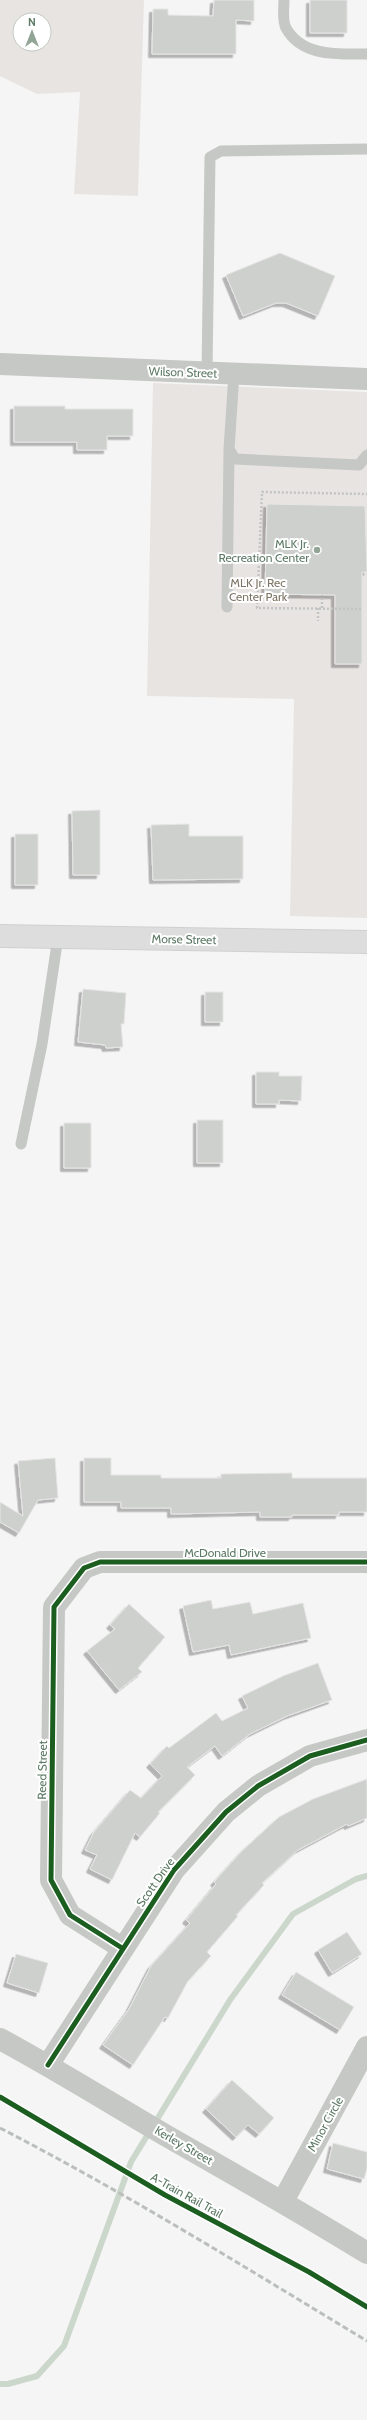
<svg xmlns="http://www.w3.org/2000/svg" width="367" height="2420" font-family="Cabin,sans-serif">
<defs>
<filter id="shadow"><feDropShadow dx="-3.5" dy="3.5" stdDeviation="0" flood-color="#0004"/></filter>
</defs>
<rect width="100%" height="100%" fill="#f6f5f5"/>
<path fill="#e8e4e2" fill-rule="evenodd" d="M0 0H144L138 196 74 194 80 92 37 94 0 76ZM20 20H44V44H20Z
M153 383 367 392V918L290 916 294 699 147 696Z"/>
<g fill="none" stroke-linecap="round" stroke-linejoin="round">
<path stroke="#ccd7cc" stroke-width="6" d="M0 2384H8L37 2376 64 2346 131 2162 230 2000 293 1914 356 1879 367 1876"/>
</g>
<path fill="#ced0ce" stroke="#e6e5e5" filter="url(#shadow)" d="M214 0H254V21L236 20V54H152L153 9H168V15L213 16Z
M310 0H347V33H310Z
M280 253 335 276 318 316 286 303H276L243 316 226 275Z
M14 406H65V409H133V436H107V450H77V442H14Z
M267 504 365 506 367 572H362V664H335V595L265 594Z
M100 810V875H73L72 811Z
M189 824V836H243V879L153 880 151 825Z
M15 834H38V885H15Z
M83 989 126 993 124 1024H121L123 1047 106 1048 105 1045 78 1042Z
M205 992H223V1022H205Z
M256 1072H279V1076H302L301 1101 279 1100V1104H256Z
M197 1120H223V1163H197Z
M64 1123H91V1168H64Z
M55 1458 58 1498 38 1500 19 1533 0 1522V1502L23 1516 18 1461Z
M84 1458H111V1475H161V1478H221V1474L292 1473V1478H367V1512H339V1515H292V1517H260V1512L171 1514V1508H121V1502H84Z
M211 1600 213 1609 250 1602 253 1614 303 1603 311 1638 231 1655 229 1645 193 1652 183 1606Z
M129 1604 165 1637 138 1668 142 1672 119 1690 87 1651 115 1629 110 1625Z
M318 1663 332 1700 287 1716 250 1734 222 1756 215 1746 187 1767 195 1775 158 1812 160 1813 140 1837 135 1833 112 1880 90 1869 97 1855 85 1850 94 1832 130 1790 141 1798 162 1776 150 1764 167 1746 169 1748 216 1713 222 1721 248 1708 242 1696 283 1676Z
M367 1779V1818L348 1826 347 1824 298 1850 262 1883 264 1885 236 1915 238 1916 207 1952 211 1956 188 1981 168 2018 165 2017 133 2065 103 2045 129 2009 151 1966 190 1923 186 1920 216 1884 214 1882 242 1851 279 1817 313 1799Z
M347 1932 362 1954 332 1973 318 1950Z
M16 1954 48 1963 39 1993 7 1983Z
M296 1972 354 2007 340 2030 282 1995Z
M232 2080 274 2118 259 2134 248 2125 236 2137 206 2109Z
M333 2143 367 2152V2168L364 2179 327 2169Z"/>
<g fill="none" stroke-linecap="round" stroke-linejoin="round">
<defs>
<path id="secondary" d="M0 936 367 942"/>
</defs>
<use href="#secondary" stroke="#cfd1d0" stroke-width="24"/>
<path stroke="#c2c5c3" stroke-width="2.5" stroke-dasharray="2 2" stroke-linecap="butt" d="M318 608V621
M322 608V595
M361 609 257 608 262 492 367 494"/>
<path stroke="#c5c8c5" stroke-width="11" d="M284 0C284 8 282 21 286 28 302 57 338 54 367 54
M207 372 210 157 221 151 367 149
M234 374 229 449 235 459 359 465 367 455
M227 607 229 450
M21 1144 42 1044 58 937"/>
<path stroke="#c5c8c5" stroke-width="22" d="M0 364 367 379
M122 1948 70 1915 51 1880 54 1607 84 1568 100 1562H367
M0 2039C56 2069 110 2103 165 2135 233 2174 301 2212 367 2253
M48 2065 174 1870 226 1812 258 1786 310 1756 367 1740
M283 2201 367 2047"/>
<use href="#secondary" stroke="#dcdddc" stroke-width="22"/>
<path stroke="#babfbc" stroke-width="3" stroke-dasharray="6 3" stroke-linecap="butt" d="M0 2128C126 2193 246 2268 367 2341"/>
<defs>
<path id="cycleway" d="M122 1948 70 1915 51 1880 54 1607 84 1568 100 1562H367
M48 2065 174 1870 226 1812 258 1786 310 1756 367 1740
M0 2097 165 2195 309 2272 367 2307"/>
</defs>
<use href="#cycleway" stroke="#fff" stroke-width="8"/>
<use href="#cycleway" stroke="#1b5e20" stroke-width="5"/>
</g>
<circle fill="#93a597" stroke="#fff" stroke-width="1.5" cx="317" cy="550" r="4"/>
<g text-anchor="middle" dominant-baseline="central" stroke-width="4" stroke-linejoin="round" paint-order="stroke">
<g font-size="12" fill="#5d7a65" stroke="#fff">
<text transform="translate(183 372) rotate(2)">Wilson Street</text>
<text transform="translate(184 939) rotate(1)">Morse Street</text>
<text x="225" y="1552">McDonald Drive</text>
<text transform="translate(42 1770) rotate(-89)">Reed Street</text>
<text transform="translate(155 1882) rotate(-55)">Scott Drive</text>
<text transform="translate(325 2124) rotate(-61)">Minor Circle</text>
<text transform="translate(184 2145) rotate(30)">Kerley Street</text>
<text transform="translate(187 2195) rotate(29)">A-Train Rail Trail</text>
</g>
<g font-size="12" fill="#5d7a65" stroke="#fff" text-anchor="end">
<text x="309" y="543">MLK Jr.<tspan x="309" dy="14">Recreation Center</tspan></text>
</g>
<g font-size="12" fill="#7d7464" stroke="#fff">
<text x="258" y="582">MLK Jr. Rec<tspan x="258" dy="14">Center Park</tspan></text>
</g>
</g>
<g transform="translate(32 32)"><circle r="19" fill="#ffffff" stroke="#becac1"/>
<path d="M0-3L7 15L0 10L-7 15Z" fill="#93a597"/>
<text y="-6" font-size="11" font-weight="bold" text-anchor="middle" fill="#5d7a65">N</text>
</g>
</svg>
